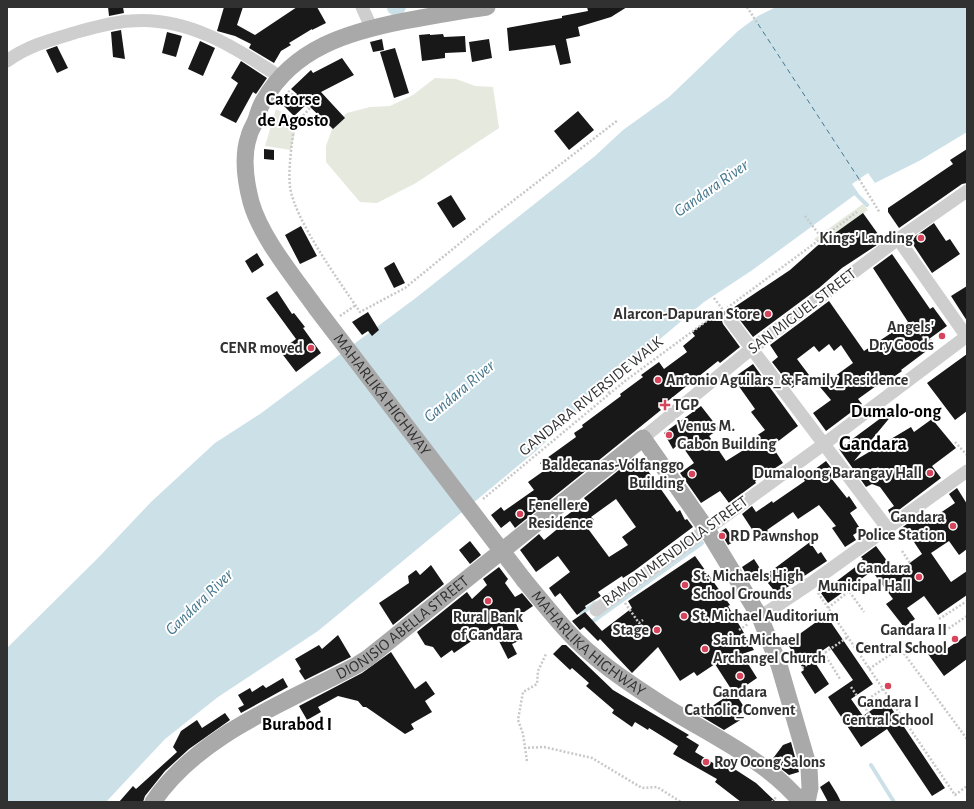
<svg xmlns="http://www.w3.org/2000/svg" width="974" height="809" font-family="'Alegreya Sans',sans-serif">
<rect width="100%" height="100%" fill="#fff"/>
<path fill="#e5e9de" d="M435 78 456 79 475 86 493 87 499 128 416 183 377 203 360 202 326 162V146L334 124 347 113 370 107 390 106 413 95Z
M276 109 298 120 291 150 265 146Z
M863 204 868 210 820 244 814 239Z"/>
<path fill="#cce0e8" d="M776 7H967V132L919 161 875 183 856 194 751 271 704 302 609 382 536 451 318 631 218 697 165 739 106 802H7V648L98 558 151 502 215 443 260 414 417 297 595 156 623 130 669 97 738 31 758 16Z"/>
<path fill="#fff" d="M868 173 875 183 859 194 852 184Z"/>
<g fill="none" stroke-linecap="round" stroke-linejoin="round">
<path stroke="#cce0e8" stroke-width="4" d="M856 194 867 205
M581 614 595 603
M589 624 702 543
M871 765 894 802"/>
<path stroke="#cce0e8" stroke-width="14" d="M394 8 399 7"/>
<path stroke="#45778d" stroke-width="1" stroke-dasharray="5 4" stroke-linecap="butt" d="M758 24 859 179"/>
</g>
<path fill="#181818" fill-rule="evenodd" d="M108 7H123L124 13 109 16Z
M224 7H243L237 25 255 35 297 7H317L326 23 312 30V29L289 43 291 45 281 51 274 63 249 48 251 44 235 36 217 31Z
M587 7H627L611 17 578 27 580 36 566 39 571 63 560 65 555 45 509 51 507 28 562 18V16L588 11Z
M121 30 125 59 113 57 111 32Z
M167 32 182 36 176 57 162 53Z
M430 34V35L443 34 444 37 465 36 466 52 445 53V58L422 61 419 35Z
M382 39 384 50 373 52 370 42Z
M489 39 492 58 472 62 469 42Z
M200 41 215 48 203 76 188 69Z
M57 46 68 68 57 73 46 50Z
M395 48 409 93 394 98 380 52Z
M342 58 354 75 321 92 345 118 333 129 307 104 294 116 284 106 297 94 291 89 311 70 313 73Z
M241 61 267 78 256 94 253 92 236 123 220 115 238 83 231 78Z
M578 111 594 130 569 150 554 131Z
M264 149 274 150V160L264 159Z
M967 149V183L962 184 899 228 888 212V208L953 164 950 160Z
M451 195 466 219 453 228 437 203Z
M863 213 883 241 842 268 819 288 753 337 736 315 729 312 725 314 722 321 723 324 740 347 720 363 718 361 659 408 661 410 515 528 510 521 501 528 491 515 501 507 504 511 534 490 528 482 545 470 540 463 576 437 574 433 583 427 582 425 621 396 620 394 643 377 641 375 659 362 664 369 687 352 683 346 695 336 692 332 718 313 719 315 726 310 727 312 790 270 817 246Z
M934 223 946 241 950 239 960 254 932 273 910 240Z
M301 226 317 256 300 264 285 235Z
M257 253 264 265 252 273 245 261Z
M892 254 930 309 933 307 947 326 929 339 933 346 901 370 902 371 885 383 883 381 858 399 862 404 826 431 813 413 831 400 820 387 853 363 841 345 834 351 829 344 819 352 814 346 797 359 809 375 792 388 772 362 778 357 770 345 829 301 864 351 908 322 873 268Z
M394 262 405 283 394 288 384 268Z
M967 286V321L951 296Z
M277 291 292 314 294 313 305 327 303 328 321 353 296 372 280 351 296 339 266 298Z
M368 312 379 330 372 336 368 331 362 335 352 322Z
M967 354V411L955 420 927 383Z
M753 364 798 426 772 446 783 463 755 481 756 483 729 503 720 491 701 503 680 473 694 463 680 443 673 449 664 433 701 406 719 429 709 436 726 461 750 446 747 442 765 430 751 412 755 409 733 378Z
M889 412 892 415 854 461 911 427 914 432 932 419 956 448 932 466 941 478 891 516 888 510 894 506 880 487 872 484 866 487 839 449Z
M634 458H639L677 512 680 510 685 520 687 519 693 527 634 571 623 578 622 576 598 592 601 596 585 606 586 608 577 615 560 593 555 597 549 588 570 572 558 556 536 572 520 550 539 534 544 540 561 526 558 522 586 501 584 498ZM616 499 636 527 622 537 628 545 609 557 586 526 594 520 591 517Z
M826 461 836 474 831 478 847 498 849 496 857 508 850 513 861 530 853 535 856 540 845 547 832 528 836 526 819 505 798 519 793 512 767 530 770 533 759 540 742 514 752 506 756 512 772 501 773 503 805 481 803 478Z
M957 488 967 504V549L959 555 949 541 931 553 951 582 967 571V595L938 615 924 596 907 608 915 619 904 627 886 604 893 599 872 571 828 603 821 593 858 565 857 564 863 559 861 557 876 546 896 573 922 554 906 530 902 532 900 529 918 516 924 524 955 503 949 494Z
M726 528 735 541 728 545 720 532Z
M470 541 481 555 470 564 459 550Z
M810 542 818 554 821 552 827 561 777 594 763 577Z
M695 556 730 605 728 606 754 650 742 654 757 678 735 693 746 710 739 714 742 719 724 730 699 715 733 692 715 664 697 676 694 672 680 681 658 647 632 673 600 639 598 641 584 627 580 630 572 621 585 612 602 631 632 608 628 601Z
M754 559 763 573 750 581 742 567Z
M431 565 444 584 393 625 379 603 409 583 408 576 416 570 420 575Z
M499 567 508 579 505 583 515 597 522 593 533 606 514 619 523 639 512 644 517 654 508 659 492 627 454 653 452 650 441 658 433 647 425 645 417 632 467 592 472 599 487 585 483 579Z
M826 615 873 684 851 699 863 716 886 700 945 788 932 796 887 729 861 747 828 697 853 680 829 646 812 658 829 684 815 694 801 672 804 670 787 643Z
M338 635 351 657 305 680 299 671 301 669 295 659 319 645 322 649Z
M967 635V659L944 676 928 654 941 644 945 650Z
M562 645H566L613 690 689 735 686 737 699 745 695 752 723 769 727 764 736 770 756 783 776 802H741L715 782 717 779 673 754 678 746 649 728 648 730 635 722 632 727 612 713 614 710 586 686 589 683 572 668 570 670 553 654Z
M391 652 415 689 426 681 435 694 425 701 432 712 411 724 414 729 405 734 366 707H363L358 701 338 696 318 707 321 712 307 720 299 706 362 673Z
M283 678 288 687 241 713 238 708 244 705 238 695 250 688 252 692 263 685 266 688Z
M225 713 230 720 189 749 165 771 145 796 143 802H119L133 786 136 789 177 752 173 747 181 731 197 720 202 728Z
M791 742 799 772 789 775 771 761 783 745Z
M829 781 837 794 841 802H828L820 787Z"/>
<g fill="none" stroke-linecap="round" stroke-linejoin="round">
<path stroke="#c8c8c8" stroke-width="2.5" stroke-dasharray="2 2" stroke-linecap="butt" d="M747 7 758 24
M288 91 310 108 294 126C292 145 288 167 290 187 295 221 340 282 360 312L405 288 492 217 618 120
M859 179 880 213
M805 216 824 241
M714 298 723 310
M727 308 857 212
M340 316 356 305
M920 333 926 341 929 338 935 346
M606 388 610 394
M955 442 967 455
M483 499 625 381 716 314
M902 551 910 563
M818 593 955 795 967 786
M625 603 639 623 643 620
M828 608 849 591 864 612
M939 619 967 601
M711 621 726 611 735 615
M739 630 748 624
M942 633 967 616
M824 653 840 679
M802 668 848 637
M869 669 900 648 967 739
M851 687 862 703
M878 727 862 703 883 689
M524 748 544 747 592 758 642 788 657 787 681 802
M527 761 523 734 518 720 523 692 537 684 538 671 546 654
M772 802 777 796"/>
<path stroke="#cecece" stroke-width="13" d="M362 7 371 27
M7 61C27 46 50 40 74 33 92 28 111 22 130 21 187 16 235 47 280 77
M898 239 967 337
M730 320 888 529
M643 438 751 349 898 239 967 191
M596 610 824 444 967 336
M760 617 811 583 967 471"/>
<g stroke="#a9a9a9" stroke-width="17">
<path d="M316 308C295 278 261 238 251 202 246 183 242 156 249 136 250 131 254 125 256 120 258 113 260 106 264 100 294 48 348 32 404 21 431 16 459 11 487 7"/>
<path id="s1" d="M524 580C538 597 552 614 567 631 592 658 624 680 655 700 703 732 764 757 801 802"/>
<path id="s2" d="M153 802C200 733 286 703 357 665L368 658 643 438 706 528 760 617 779 665 809 768 810 788 807 802"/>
</g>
<path stroke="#a9a9a9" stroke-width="17" id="s3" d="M316 308 524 580"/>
</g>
<g fill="#d6455b" stroke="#fff" stroke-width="1.5">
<circle cx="921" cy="238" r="4"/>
<circle cx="768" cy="314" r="4"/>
<circle cx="942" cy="336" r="4"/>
<circle cx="311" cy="348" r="4"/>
<circle cx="658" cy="380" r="4"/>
<path d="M663 399h4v4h4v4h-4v4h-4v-4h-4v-4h4z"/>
<circle cx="669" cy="435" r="4"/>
<circle cx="930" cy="473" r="4"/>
<circle cx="692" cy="474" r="4"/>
<circle cx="520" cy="514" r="4"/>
<circle cx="953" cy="526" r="4"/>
<circle cx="722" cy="536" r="4"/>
<circle cx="919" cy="577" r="4"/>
<circle cx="685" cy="585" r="4"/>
<circle cx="488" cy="601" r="4"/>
<circle cx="684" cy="616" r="4"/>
<circle cx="657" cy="630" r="4"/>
<circle cx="955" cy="639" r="4"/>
<circle cx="705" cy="649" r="4"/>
<circle cx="740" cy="676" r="4"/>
<circle cx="888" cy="686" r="4"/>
<circle cx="706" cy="762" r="4"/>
</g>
<g text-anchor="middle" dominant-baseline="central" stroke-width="4" stroke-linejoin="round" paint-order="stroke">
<g font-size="16" font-weight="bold" fill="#313131" stroke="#fff" text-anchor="end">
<text x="913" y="238">Kings' Landing</text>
<text x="760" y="314">Alarcon-Dapuran Store</text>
<text x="934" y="327">Angels'<tspan x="934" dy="18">Dry Goods</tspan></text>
<text x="303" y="348">CENR moved</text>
<text x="666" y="380" text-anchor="start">Antonio Aguilars_&amp; Family_Residence</text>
<text x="673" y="405" text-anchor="start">TGP</text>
<text x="677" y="426" text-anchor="start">Venus M.<tspan x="677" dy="18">Gabon Building</tspan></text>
<text x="684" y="465">Baldecanas-Volfanggo<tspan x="684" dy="18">Building</tspan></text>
<text x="922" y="473">Dumaloong Barangay Hall</text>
<text x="528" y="505" text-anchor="start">Fenellere<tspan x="528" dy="18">Residence</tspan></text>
<text x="945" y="517">Gandara<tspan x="945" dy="18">Police Station</tspan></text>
<text x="730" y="536" text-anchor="start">RD Pawnshop</text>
<text x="911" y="568">Gandara<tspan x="911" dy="18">Municipal Hall</tspan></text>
<text x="693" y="576" text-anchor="start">St. Michaels High<tspan x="693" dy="18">School Grounds</tspan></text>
<text x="692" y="616" text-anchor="start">St. Michael Auditorium</text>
<text x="488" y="617" text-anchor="middle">Rural Bank<tspan x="488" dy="18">of Gandara</tspan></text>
<text x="649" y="630">Stage</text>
<text x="947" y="630">Gandara II<tspan x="947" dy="18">Central School</tspan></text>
<text x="713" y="640" text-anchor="start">Saint Michael<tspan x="713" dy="18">Archangel Church</tspan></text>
<text x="740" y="692" text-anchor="middle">Gandara<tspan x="740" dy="18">Catholic_Convent</tspan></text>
<text x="888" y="702" text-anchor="middle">Gandara I<tspan x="888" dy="18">Central School</tspan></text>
<text x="714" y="762" text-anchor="start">Roy Ocong Salons</text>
</g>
<g font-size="16" fill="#313131" stroke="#fff">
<text transform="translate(802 311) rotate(-37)">SAN MIGUEL STREET</text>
<text stroke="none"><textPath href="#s3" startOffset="109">MAHARLIKA HIGHWAY</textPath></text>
<text transform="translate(591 396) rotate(-39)">GANDARA RIVERSIDE WALK</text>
<text transform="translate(675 551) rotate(-36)">RAMON MENDIOLA STREET</text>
<text stroke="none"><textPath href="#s2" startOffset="307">DIONISIO ABELLA STREET</textPath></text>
<text stroke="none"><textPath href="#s1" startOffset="91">MAHARLIKA HIGHWAY</textPath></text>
</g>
<g font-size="17" font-style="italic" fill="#45778d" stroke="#fff">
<text transform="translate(711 188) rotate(-35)">Gandara River</text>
<text transform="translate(459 391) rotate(-40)">Gandara River</text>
<text transform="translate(199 602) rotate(-44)">Gandara River</text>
</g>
<g font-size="18" font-weight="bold" fill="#000" stroke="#fff">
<text x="293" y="100">Catorse<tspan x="293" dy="21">de Agosto</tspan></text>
<text x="896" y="412">Dumalo-ong</text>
<text x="297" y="725">Burabod I</text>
</g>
<g font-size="20" font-weight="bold" fill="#000" stroke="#fff">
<text x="873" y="444">Gandara</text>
</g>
</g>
<rect width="974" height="809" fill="none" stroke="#313131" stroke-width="16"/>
</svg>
